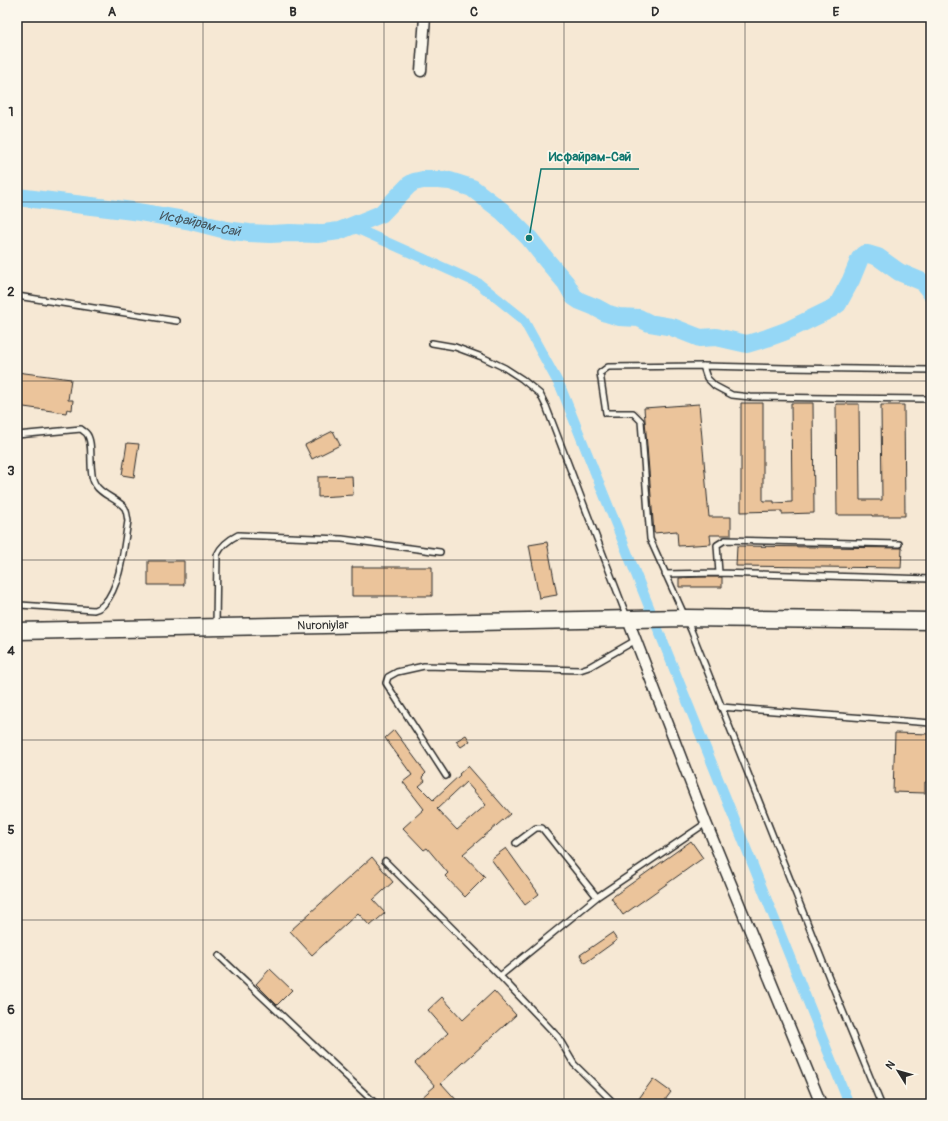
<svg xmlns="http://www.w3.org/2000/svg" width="948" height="1121" font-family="Pangolin,sans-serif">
<rect width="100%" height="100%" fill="#f6e8d4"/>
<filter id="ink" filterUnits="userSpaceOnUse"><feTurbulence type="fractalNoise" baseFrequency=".025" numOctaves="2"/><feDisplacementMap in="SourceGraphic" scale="8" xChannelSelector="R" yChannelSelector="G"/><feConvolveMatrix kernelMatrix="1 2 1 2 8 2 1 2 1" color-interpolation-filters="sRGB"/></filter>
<g filter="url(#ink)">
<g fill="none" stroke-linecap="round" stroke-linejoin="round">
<path stroke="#95d7f6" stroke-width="10" d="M351 226 478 283 523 319 561 388 849 1104"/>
<path stroke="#95d7f6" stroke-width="18" id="s1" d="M17 197 133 211 191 221 226 230 249 233 270 234 290 233 317 234 339 231 381 214 409 185 414 182 423 180H438L450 181 472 188 502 211 529 238 548 262 566 283 574 297 580 301 595 307 606 313 619 317 639 318 649 323 672 327 700 338 716 337 747 344 767 338 786 331 831 309 838 304 851 280 860 258 864 254H868L878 257 899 272 923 282 931 293"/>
</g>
<path fill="#ebc49b" stroke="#2b2b2b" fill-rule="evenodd" d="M17 372 71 379 68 400H73L72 410 67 409 66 413 17 406Z
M741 403H763V501H774V503L792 502 791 403H813L814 513 782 514V511L741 512Z
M699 404 709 517H731V535H710L711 544 678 546 677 531 654 533 644 408Z
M836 404H859L860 500H882L881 405H904L905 516H872V515H837Z
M333 431 340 445 312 459 305 445Z
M127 443 139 444 134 477 122 475Z
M352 476 353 495 318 497V477Z
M547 542 557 595 539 598 529 545Z
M737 546 902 548 901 568 736 566Z
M148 561H184V585H148Z
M352 567H432V596H352Z
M699 577H722V587H679V578Z
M394 730 426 773 422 777 425 781 419 786 433 800 460 775 459 774 468 766 510 814 463 854 485 877 465 897 445 876 448 873 427 848 424 850 403 828 424 809 403 782 412 775 385 738ZM466 782 486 805 457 830 437 809Z
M895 733 931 734V782H925V793L893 792Z
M466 735 470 741 461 747 456 741Z
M691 841 703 858 623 915 611 898Z
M506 848 539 894 525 905 491 859Z
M372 857 393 882 373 900 385 913 370 926 358 913 312 955 290 931Z
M612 933 617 940 585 963 580 955Z
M270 969 292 990 277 1005 256 984Z
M494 991 516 1015 441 1083 460 1104H424L420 1099 435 1086 415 1063 448 1033 428 1010 442 997 463 1020Z
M653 1079 671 1092 662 1104H635Z"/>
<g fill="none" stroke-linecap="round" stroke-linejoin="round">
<defs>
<path id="lane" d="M17 296 177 321
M432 343 455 347 482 357 505 368 522 379 540 394 546 406 627 617
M703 366 707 378 715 386 732 395 750 397 830 398 931 399
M17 435 81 429C82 430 85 432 86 433 95 442 87 471 95 484 101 495 116 498 124 507 127 510 127 517 128 521 124 545 121 586 104 604 102 607 97 609 94 610L20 605 17 604
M719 573 717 545 725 540 899 544
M665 574 719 573 931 579
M216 626 217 555C221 546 228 540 238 535L342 539 440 552
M721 707 931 723
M446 776 386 683 388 677 397 672 424 666 580 670 589 667 636 640
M516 843 536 828H542L597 897
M385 861 500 976 558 1037 574 1064 615 1104
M219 956 376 1104
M500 976 597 897 706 823
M881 1104 830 980 691 630 650 539 641 421 633 413H606L600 373 608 367 703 366 787 368 931 370"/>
<path id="street" d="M421 71 425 17
M628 620 706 823 821 1104"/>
<g id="primary">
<path id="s2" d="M17 631 685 618 931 621"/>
</g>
</defs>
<use href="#lane" stroke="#2b2b2b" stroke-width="8"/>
<use href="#street" stroke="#2b2b2b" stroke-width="13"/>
<use href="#primary" stroke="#2b2b2b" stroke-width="19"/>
<use href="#lane" stroke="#fbf7ec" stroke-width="5"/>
<use href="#street" stroke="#fbf7ec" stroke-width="10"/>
<use href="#primary" stroke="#fbf7ec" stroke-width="16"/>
</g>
</g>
<path fill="none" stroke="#2b2b2b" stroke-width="1" stroke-opacity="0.55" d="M203 17V1104M384 17V1104M564 17V1104M745 17V1104M17 202H931M17 381H931M17 560H931M17 740H931M17 920H931"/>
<g text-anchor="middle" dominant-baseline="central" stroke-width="3.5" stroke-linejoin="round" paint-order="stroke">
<g font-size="12" fill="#2b2b2b" stroke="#fbf7ec">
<text stroke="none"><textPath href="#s2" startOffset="306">Nuroniylar</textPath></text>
</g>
<g font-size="13" font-style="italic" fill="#46565e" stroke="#fbf7ec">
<text stroke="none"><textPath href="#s1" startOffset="185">Исфайрам-Сай</textPath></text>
</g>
</g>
<path fill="none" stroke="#0f766e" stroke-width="1.5" d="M529 238L541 169H639"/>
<circle fill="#0f766e" stroke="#fbf7ec" stroke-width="1.5" cx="529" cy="238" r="4"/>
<g font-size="13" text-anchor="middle" font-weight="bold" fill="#0f766e" stroke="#fbf7ec" stroke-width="3.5" stroke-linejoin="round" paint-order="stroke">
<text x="590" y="161">Исфайрам-Сай</text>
</g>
<rect width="948" height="1121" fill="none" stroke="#fbf7ec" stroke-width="44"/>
<g transform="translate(898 1071) rotate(307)" stroke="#fbf7ec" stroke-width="3" paint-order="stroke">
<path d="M0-3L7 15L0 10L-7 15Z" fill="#2b2b2b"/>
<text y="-6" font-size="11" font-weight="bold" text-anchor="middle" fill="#2b2b2b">N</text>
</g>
<rect x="22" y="22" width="904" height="1077" fill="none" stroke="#2b2b2b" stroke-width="1.5"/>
<g font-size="13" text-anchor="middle" font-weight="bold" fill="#2b2b2b">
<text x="112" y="16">A</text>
<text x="293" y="16">B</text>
<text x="474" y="16">C</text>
<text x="655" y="16">D</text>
<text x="836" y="16">E</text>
<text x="11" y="116">1</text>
<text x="11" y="296">2</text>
<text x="11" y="475">3</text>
<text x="11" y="655">4</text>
<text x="11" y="834">5</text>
<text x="11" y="1014">6</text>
</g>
</svg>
